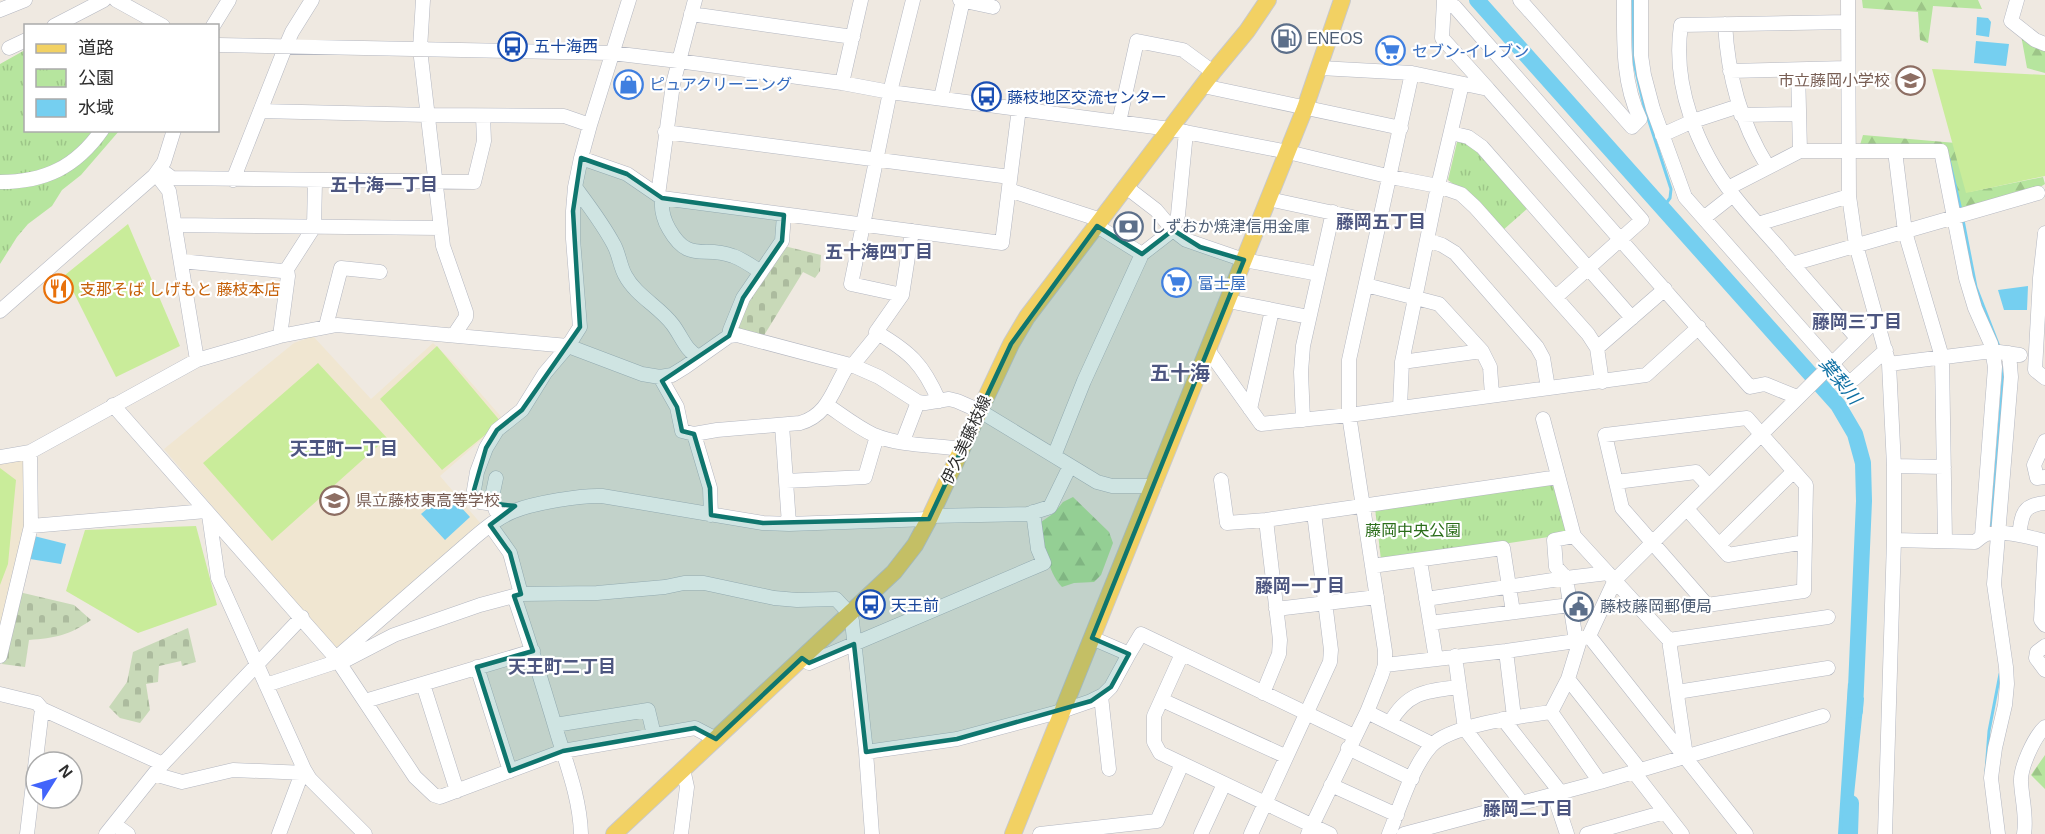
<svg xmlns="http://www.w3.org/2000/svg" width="2045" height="834" font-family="Arial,'Noto Sans JP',sans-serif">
<defs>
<pattern id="forest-firs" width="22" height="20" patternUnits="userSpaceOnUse" patternTransform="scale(1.5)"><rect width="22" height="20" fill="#b6e59e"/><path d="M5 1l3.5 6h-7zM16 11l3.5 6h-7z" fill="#9dc588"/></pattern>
<pattern id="cemetery-stones" width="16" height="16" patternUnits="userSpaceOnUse" patternTransform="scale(1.5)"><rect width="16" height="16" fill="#c8d9b8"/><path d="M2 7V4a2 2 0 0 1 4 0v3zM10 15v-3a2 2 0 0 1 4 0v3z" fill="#acbb9e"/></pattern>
<pattern id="park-tufts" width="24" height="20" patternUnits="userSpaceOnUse" patternTransform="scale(1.5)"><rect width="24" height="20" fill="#b6e59e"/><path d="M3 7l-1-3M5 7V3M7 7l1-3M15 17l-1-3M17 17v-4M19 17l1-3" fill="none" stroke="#9dc588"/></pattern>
</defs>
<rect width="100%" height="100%" fill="#efe9e1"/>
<path fill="#f0e6d1" d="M313 336 371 399 433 343 453 362 504 420 440 476 482 525 337 653 164 449 294 343Z
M26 459 27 526 0 636V462Z"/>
<path fill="url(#forest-firs)" d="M1862 0H1978L1982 9 1933 6 1928 43 1920 40 1918 12 1863 8Z
M2021 35 2045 42V73L2027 68Z
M1863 135 1956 143 1969 192 2043 177 2045 184 2037 189 1956 211 1941 151 1860 145Z
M1073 497 1109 532 1113 543 1101 575 1094 582 1074 583 1062 587C1046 570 1045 544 1041 522L1054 513 1063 502Z
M2045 755V789L2031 775Z"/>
<path fill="url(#cemetery-stones)" d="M784 246 821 255 820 271 815 278 803 272 763 337 735 327 753 290Z
M19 592 74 605 91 620C70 635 55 638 29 640L25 667 2 664Z
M188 628 196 662 182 666 181 661 159 666 158 682 146 684 150 710 140 723 120 718 109 707 127 682 133 652Z"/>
<path fill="url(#park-tufts)" d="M25 50 26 130 119 131 81 175 62 190 52 206 28 224 17 237 0 264V64Z
M1458 138 1480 151 1528 208 1502 231 1477 202 1448 180Z
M1552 481 1558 485 1568 534 1384 562 1381 560 1375 508Z"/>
<path fill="#c9ec9a" d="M1932 69 2045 75V176L1966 193Z
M128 224 180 346 116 377 65 275Z
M437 346 501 422 442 470 380 399Z
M318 363 387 438 272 541 203 463Z
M0 468 16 480 8 564 0 585Z
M196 526 217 605 138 633 66 591 85 530Z"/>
<path fill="#75cff0" d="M1977 17 1988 18 1991 22 1989 37 1976 35Z
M1976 41 2009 44 2006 66 1974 63Z
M2028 286 2027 310H2004L1998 290Z
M447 492 470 517 445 540 421 514Z
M34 536 66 544 61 564 30 559Z
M1848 683 1864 698 1850 834H1838Z"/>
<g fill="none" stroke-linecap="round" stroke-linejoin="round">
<path stroke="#75cff0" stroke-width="3" d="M1633 0 1634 63 1644 106 1671 189 1670 198 1662 209
M1949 159 1961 210
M1963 220 1976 287 2000 349
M1991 531 2004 367
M1986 771 1989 731 2000 674"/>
<path stroke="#75cff0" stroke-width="16" d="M1477 0 1838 405 1855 434 1863 463 1864 501 1855 711
M1850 834 1851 803"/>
<defs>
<path id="minor" d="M116 0 163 26
M423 0 420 49 443 246 466 312V317L454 335
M960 0 993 7
M1520 0 1632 127 1640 119C1622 82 1624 40 1624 0
M1641 0V55L1644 75 1653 109 1685 197 1848 382 1854 379 1886 350
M1848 0 1849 196 1856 245 1889 364 1894 466V540L1885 834
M2017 0 2011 21 2035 40 2045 44
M0 10 25 0
M691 14 853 37
M1848 22 1681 25C1672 85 1697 149 1734 196 1748 214 1764 231 1779 248 1804 278 1831 308 1857 338
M1725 24C1728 76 1740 122 1768 167
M54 26 104 0
M213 26 229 0
M218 45 612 53 678 61 842 83 890 92 1170 129 1288 152 1391 177 1438 186 1461 194 1475 207 1588 334 1597 348 1602 382
M9 48 26 40
M1320 68 1412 73 1488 89 1750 387 1765 384 1797 397
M1798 70 1800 151
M1730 71 1847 68
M842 83 861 0
M1203 86 1401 128
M1488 89 1442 38 1444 1 1455 7 1642 220 1556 297
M941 98 963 0
M260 111 428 115 564 116 590 125
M1741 115 1799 114
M1119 122 1137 41 1183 50 1213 72
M665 132 1010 177
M1451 133 1468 137 1482 147 1632 318
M1662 135 1693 121 1739 106
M1895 151 1905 232 1942 357 1945 541
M581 158 627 174 662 198 1002 243 1019 108
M160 169 172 178 474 182 484 141 483 116
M156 174 169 191 197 360
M233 180 285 48 292 32 312 0
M0 182C45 182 76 167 102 130
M575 187C589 206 603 224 614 245 619 254 620 266 625 275 636 296 660 307 673 325 682 337 685 350 699 357
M1126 187 1156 210 1173 230 1186 240 1244 260 1319 274
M1728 188 1800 151H1941L1966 278 1975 308 1991 344 1995 367 1982 536
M1009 190 1101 220
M658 195 673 84 695 0
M662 198C661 209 663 219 669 229 689 264 703 245 733 256 742 259 752 266 761 272
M1269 199 1380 223
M1705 217 1733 195
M1758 224 1849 196
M175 225 441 228
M1097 226 1142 254 1173 230 1178 215 1186 132
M912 231 902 295 876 332C910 352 923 364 939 401
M2045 233 2040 278 2035 370 2045 378
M1427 240 1442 245 1455 253 1537 347 1543 358 1548 388
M181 261 282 271 287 269 314 227 315 181
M1792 264 2038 193
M1366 285 1439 304 1482 351 1490 367 1492 395
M902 295 851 284 890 92 913 0
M1228 301 1309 317
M0 311 154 176 164 162 174 130
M326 326 341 268 380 272
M280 336 288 276 287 269
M729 336 730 330 743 298 782 241 784 215
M1597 348 1665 289
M1208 350 1261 424 1349 415 1646 375 1699 327
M1402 362 1482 351
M1889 364 1992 351 2020 355
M852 366 878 334
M660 377 677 407 682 431 694 434 717 430 800 423C829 415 833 388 848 365
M113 405 336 658 415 777 434 795 440 797 563 751 695 728 716 739
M827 405C842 415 857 427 874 435 900 446 934 445 962 449
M1400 407 1402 362 1438 186 1462 84
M1250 409 1272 310
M1747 418 1806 485 1804 591 1707 605 1622 508 1605 435Z
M1543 419 1574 536 1669 640 1686 756
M1303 420 1301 372 1303 346 1333 212
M782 425 789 524
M694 434 710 488 711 515
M903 441 918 402
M2045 441 2034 465 2037 478 2045 477
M1054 456 1084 381 1142 254
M0 457 30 452 197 360 280 336 337 325 568 346 642 374 660 377 672 375 685 367 729 336 737 335 854 366 879 377 918 402 925 403 949 399 957 401 980 411 1097 482 1112 486H1154
M1894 466 1944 467
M496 478 492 497 496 511
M1221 480 1227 523 1266 520 1558 477
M786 481 865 477 877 436
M1616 482 1696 472 1709 486
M494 504 480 502 476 499 474 490 477 472 486 448 497 430 522 410 545 373 568 346 580 327 573 239V211L575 187 581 158 590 125 629 0
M1687 509 1728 555 1805 542
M209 515 218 578 304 769 310 779 365 834
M930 516 1028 514 1050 507 1070 466
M490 525 510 553 521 594
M31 526 206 511
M2019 535C2022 515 2022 505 2045 503
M1574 536 1554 540 1556 567 1566 578 1608 573
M1894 540 1975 542C1979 539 1983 535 1987 534 2005 530 2028 537 2045 541
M1719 545 1794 471
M2045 546 2041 620 2045 625
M1420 561 1436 659
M1372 566 1503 548 1513 612
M514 596C530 643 544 689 558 736 568 768 580 800 581 834
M1426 599 1566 578 1576 641
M1276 609 1377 597
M1430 623 1570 605
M1589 636 1615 580 1877 319
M1092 638 1129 654 1141 634 1354 736
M1669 640 1828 617
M2045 646 2037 652 2036 658 2045 670
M1506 651 1514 717
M1182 654 1154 716V742L1160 753 1330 834
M0 656 31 526 30 452
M1455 656 1465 729 1522 803
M336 658 475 537C487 527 499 517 514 511 534 503 581 495 602 496L763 523 789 524 929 519
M802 658 809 663 1044 563 1038 549 1033 512
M340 663 394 635 480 605 521 594 597 593 665 587 684 583H704L774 598 797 600 836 599 850 614 852 621 866 752 872 834
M1385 665 1506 651 1576 641 1589 636 1746 834
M477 667 510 771
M1568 679 1640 770
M423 684 457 791
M266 685 339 661
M1677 692 1828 668
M1263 693 1279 654 1280 640 1266 520
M0 694 37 703 42 709 163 764
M1101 696 1109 769
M1162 700 1285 756
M365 701 533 651
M1367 712 1432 744
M1551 712 1568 679 1580 640
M1503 719 1561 793
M1390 723C1407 692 1426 691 1459 687
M555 725 648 710 654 735
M1348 748 1412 779
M866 752 957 739 1062 711 1091 701 1103 695 1111 687 1129 654
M1633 771 1682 834
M154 774 182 782 233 770 306 773
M1331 785 1397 815
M1554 795 1567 834
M114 824 128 834
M27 834 42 709
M106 834 158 769 302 617
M279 834 302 773
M681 834 687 787 683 769
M1040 834 1157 821 1182 764
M1201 834 1224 784
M1251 834 1330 662 1331 650 1314 513
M1308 834 1367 712 1381 677 1385 665V651L1349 415V360L1412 73
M1389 834C1400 807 1412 767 1431 746 1450 725 1523 716 1551 712L1600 782
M1404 834 1600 782 1823 716
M1587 834 1665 812
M1998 834 1991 778 1995 748 2005 705 2007 684 2006 667 1994 584 2011 377 2009 353
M2024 834C2027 817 2022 800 2021 782 2020 768 2034 737 2045 727"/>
<path id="major" d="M614 834 894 572 915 545 929 519 1011 344 1027 317 1213 72 1247 31 1268 0
M1013 834 1305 108 1342 0"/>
</defs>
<use href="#minor" stroke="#b4b7c1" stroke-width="15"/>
<use href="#major" stroke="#c9c9c9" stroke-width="18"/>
<use href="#minor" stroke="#fff" stroke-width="14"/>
<use href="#major" stroke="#f2d163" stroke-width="16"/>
</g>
<path fill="#0f766e" fill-opacity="0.2" stroke="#0f766e" stroke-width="4.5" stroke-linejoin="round" d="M581 158 627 174 662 198 784 215 782 241 743 298 729 336 662 381 677 407 682 431 694 434 710 488 711 515 763 523 929 519 1011 344 1097 226 1142 254 1173 230 1200 247 1244 260 1092 638 1129 654 1111 687 1091 701 957 739 866 752 854 644 809 663 802 658 716 739 695 728 563 751 510 771 477 667 533 651 514 596 521 594 510 553 490 525 515 506 480 502 474 490 486 448 497 430 522 410 580 327 573 211Z"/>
<defs>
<symbol id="fuel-ring" viewBox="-11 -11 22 22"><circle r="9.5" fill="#fff" stroke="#5c6f8a" stroke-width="1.5"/><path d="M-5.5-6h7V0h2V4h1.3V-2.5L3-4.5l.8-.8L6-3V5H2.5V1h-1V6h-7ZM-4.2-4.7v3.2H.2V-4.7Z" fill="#5c6f8a"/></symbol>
<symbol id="bus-ring" viewBox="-11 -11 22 22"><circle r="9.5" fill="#fff" stroke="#1a4fb4" stroke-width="1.5"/><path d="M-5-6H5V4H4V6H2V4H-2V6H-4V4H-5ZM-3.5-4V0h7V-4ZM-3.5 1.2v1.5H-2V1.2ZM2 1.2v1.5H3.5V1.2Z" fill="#1a4fb4"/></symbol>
<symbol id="supermarket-ring" viewBox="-11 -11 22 22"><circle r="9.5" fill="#fff" stroke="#3f7fe0" stroke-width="1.5"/><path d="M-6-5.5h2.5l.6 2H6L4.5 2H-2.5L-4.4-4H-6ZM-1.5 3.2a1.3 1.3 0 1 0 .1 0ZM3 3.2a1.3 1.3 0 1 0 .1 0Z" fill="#3f7fe0"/></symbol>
<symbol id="school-ring" viewBox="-11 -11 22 22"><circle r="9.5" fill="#fff" stroke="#8d6e63" stroke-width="1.5"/><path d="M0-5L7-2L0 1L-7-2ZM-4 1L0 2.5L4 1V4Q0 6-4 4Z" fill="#8d6e63"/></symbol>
<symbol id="shop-ring" viewBox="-11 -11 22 22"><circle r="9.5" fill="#fff" stroke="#3f7fe0" stroke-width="1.5"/><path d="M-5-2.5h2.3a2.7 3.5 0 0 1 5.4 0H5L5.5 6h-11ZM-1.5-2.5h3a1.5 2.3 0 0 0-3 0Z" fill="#3f7fe0"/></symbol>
<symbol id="bank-ring" viewBox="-11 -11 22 22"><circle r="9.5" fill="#fff" stroke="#5c6f8a" stroke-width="1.5"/><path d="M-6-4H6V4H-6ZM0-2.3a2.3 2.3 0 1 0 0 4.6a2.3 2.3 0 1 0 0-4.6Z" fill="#5c6f8a"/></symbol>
<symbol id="restaurant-ring" viewBox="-11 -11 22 22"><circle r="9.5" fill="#fff" stroke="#e8710a" stroke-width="1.5"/><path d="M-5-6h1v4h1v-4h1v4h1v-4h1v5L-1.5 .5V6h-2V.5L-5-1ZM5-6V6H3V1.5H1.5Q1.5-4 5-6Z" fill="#e8710a"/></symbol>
<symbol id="civic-ring" viewBox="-11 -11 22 22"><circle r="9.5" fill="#fff" stroke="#5c6f8a" stroke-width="1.5"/><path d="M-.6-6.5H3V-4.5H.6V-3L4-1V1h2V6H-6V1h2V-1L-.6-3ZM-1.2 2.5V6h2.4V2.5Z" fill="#5c6f8a"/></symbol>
</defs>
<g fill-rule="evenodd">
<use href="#fuel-ring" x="1270" y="22" width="33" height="33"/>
<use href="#bus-ring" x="496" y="30" width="33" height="33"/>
<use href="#supermarket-ring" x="1374" y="34" width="33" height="33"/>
<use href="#school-ring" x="1894" y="64" width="33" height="33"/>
<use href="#shop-ring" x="612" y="68" width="33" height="33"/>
<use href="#bus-ring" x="970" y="80" width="33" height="33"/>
<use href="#bank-ring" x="1112" y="210" width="33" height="33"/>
<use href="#supermarket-ring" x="1160" y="266" width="33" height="33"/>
<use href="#restaurant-ring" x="42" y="272" width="33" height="33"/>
<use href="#school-ring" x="318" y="484" width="33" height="33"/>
<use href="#bus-ring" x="854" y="588" width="33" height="33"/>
<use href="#civic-ring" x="1562" y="590" width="33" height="33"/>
</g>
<g text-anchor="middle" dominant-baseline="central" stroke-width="4.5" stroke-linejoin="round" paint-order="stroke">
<g font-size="16" fill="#4e5e75" stroke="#fff" text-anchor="start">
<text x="1307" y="38">ENEOS</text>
<text x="1150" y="226">しずおか焼津信用金庫</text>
<text x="1600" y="606">藤枝藤岡郵便局</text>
</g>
<g font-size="16" fill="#164399" stroke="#fff" text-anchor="start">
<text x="534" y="46">五十海西</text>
<text x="1007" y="97">藤枝地区交流センター</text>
<text x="891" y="605">天王前</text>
</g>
<g font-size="16" fill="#366cbe" stroke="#fff" text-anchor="start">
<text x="1412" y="51">セブン-イレブン</text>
<text x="649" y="84">ピュアクリーニング</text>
<text x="1198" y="283">富士屋</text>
</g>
<g font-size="16" fill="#785e54" stroke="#fff" text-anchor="end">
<text x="1890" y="80">市立藤岡小学校</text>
<text x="356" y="500" text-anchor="start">県立藤枝東高等学校</text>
</g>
<g font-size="16" fill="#c56008" stroke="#fff" text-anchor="start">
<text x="80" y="289">支那そば しげもと 藤枝本店</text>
</g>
<g font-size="16" fill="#2e2e2e" stroke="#fff">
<text transform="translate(966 440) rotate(-65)">伊久美藤枝線</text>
</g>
<g font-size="16" fill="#2c6e1b" stroke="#fff">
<text x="1413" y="530">藤岡中央公園</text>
</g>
<g font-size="18" font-weight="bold" fill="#4d5680" stroke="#fff">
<text x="384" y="185">五十海一丁目</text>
<text x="1381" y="222">藤岡五丁目</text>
<text x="879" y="252">五十海四丁目</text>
<text x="1857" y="322">藤岡三丁目</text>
<text x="344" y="449">天王町一丁目</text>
<text x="1300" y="586">藤岡一丁目</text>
<text x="562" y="667">天王町二丁目</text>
<text x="1528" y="809">藤岡二丁目</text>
</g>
<g font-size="18" font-style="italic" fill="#0d6fa3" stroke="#fff">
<text transform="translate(1840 381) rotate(51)">葉梨川</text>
</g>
<g font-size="20" font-weight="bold" fill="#4d5680" stroke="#fff">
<text x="1180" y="373">五十海</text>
</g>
</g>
<rect x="24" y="24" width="195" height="108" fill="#ffffff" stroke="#ababab" stroke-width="1.5"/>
<rect x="36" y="44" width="30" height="9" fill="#f2d163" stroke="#ababab" stroke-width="1.5"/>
<text x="78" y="54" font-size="18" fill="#2e2e2e">道路</text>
<rect x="36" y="69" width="30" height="18" fill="url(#park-tufts)" stroke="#ababab" stroke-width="1.5"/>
<text x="78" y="84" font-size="18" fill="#2e2e2e">公園</text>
<rect x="36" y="99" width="30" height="18" fill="#75cff0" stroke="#ababab" stroke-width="1.5"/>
<text x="78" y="114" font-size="18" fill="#2e2e2e">水域</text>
<g transform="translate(54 780) rotate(53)"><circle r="28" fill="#ffffff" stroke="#ababab" stroke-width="1.5"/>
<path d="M0-4.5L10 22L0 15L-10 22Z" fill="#4264fb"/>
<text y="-9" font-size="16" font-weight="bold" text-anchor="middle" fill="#2e2e2e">N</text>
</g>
</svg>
